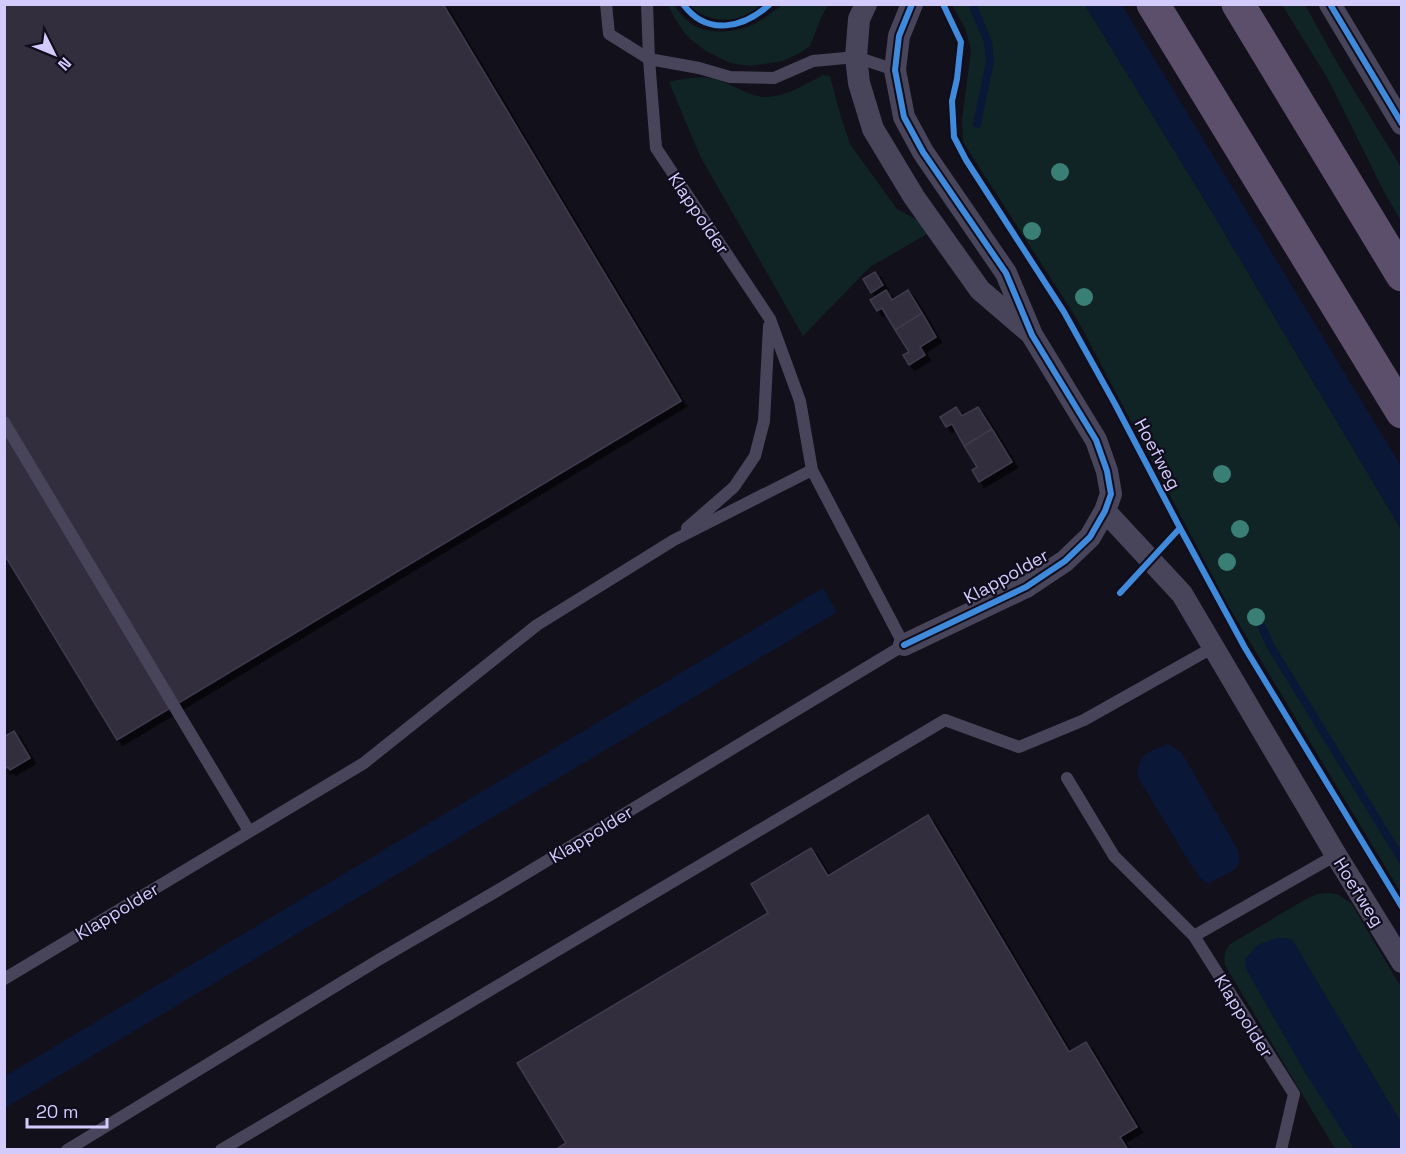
<svg xmlns="http://www.w3.org/2000/svg" width="1406" height="1154" font-family="'Space Grotesk',sans-serif">
<defs>
<filter id="shadow"><feDropShadow dx="5.5" dy="5.5" stdDeviation="0" flood-color="#0009"/></filter>
</defs>
<rect width="100%" height="100%" fill="#12101a"/>
<path fill="#102325" d="M668 5H674C678 11 684 18 690 23 705 35 738 33 754 24 764 19 773 12 782 5H828L821 18 810 46 800 53 783 61 750 66 730 63 706 51 694 42 685 34 674 17Z
M689 5H764C742 24 709 25 689 5Z
M952 5H1085L1212 212 1401 529V893L1230 609 1077 319 963 142 962 119 971 50 965 28Z
M1282 5H1305L1338 64 1401 167V221L1384 192 1328 79Z
M823 75 830 76 841 117 850 144 897 209 921 222 929 233 870 267 803 336 700 156 669 82C684 79 699 75 715 79 730 83 752 98 767 97 787 96 806 84 823 75Z
M1328 893 1337 894 1351 903 1401 987V1149H1335L1225 965C1224 957 1224 951 1230 944L1306 899 1317 894Z"/>
<path fill="#0b1736" d="M1085 5H1122L1401 466V529L1212 212Z
M823 588 837 612 5 1108V1076Z
M1168 744 1182 753 1238 850 1240 860 1236 869 1208 884 1201 879 1191 865 1137 776C1140 751 1147 753 1168 744Z
M1277 938 1292 939 1401 1122V1149H1354L1306 1074 1246 969 1245 959 1258 945Z"/>
<g fill="none" stroke-linecap="round" stroke-linejoin="round">
<path stroke="#0b1736" stroke-width="8" d="M973 6 988 42 990 62 977 124
M1262 627 1270 645 1402 860"/>
</g>
<path fill="#312e3c" stroke="#3f3a4e" stroke-width="1.5" filter="url(#shadow)" d="M4 4H443L681 401 117 740 4 554Z
M875 272 883 285 871 293 863 279Z
M886 290 892 300 908 290 922 313 895 330 882 308 877 311 870 300Z
M922 313 936 337 920 347 925 355 909 365 903 355 909 352 895 330Z
M956 407 962 416 978 407 992 429 964 446 952 424 946 427 940 417Z
M992 429 1012 462 979 482 972 470 977 467 964 446Z
M14 731 30 758 10 770 8 767 4 769V737Z
M928 815 1069 1052 1086 1042 1137 1127 1120 1137 1128 1150H555L566 1143 517 1063 768 913 751 884 811 848 828 876Z"/>
<g fill="none" stroke-linecap="round" stroke-linejoin="round">
<path stroke="#48455b" stroke-width="12" d="M606 4 609 34 649 59 699 68 730 77 774 78 813 61 856 57 895 70
M4 422 249 831
M687 528 734 487 755 456 764 421 769 326
M1067 778 1114 856 1194 936 1294 1094 1281 1150
M1194 936 1336 855
M4 979 364 763 537 625 674 540 812 470
M67 1150 380 959 495 892 904 645 812 470 800 401 770 319 656 148 649 59 647 4
M221 1150 945 720 1019 747 1084 720 1212 648"/>
<path stroke="#48455b" stroke-width="22" d="M866 4 859 19 856 57 859 83 873 129 914 197 980 290 1029 332
M1330 4 1402 124
M1105 511 1182 594 1336 855 1402 962
M904 645 1026 587 1065 561 1090 537 1105 511 1111 494 1107 471 1096 440 1032 335 1006 273 923 152 904 117 895 70 899 36 912 4"/>
<path stroke="#5c4f6c" stroke-width="33" d="M1153 4 1402 412
M1238 4 1402 275"/>
<defs>
<path id="cycleway" d="M683 4C707 37 744 28 770 4
M943 4 961 42 957 79 952 101 954 137 966 160 1064 312 1115 404 1180 528 1245 648 1402 907
M1330 4 1402 124
M1120 593 1180 528
M904 645 1026 587 1065 561 1090 537 1105 511 1111 494 1107 471 1096 440 1032 335 1006 273 923 152 904 117 895 70 899 36 912 4"/>
</defs>
<use href="#cycleway" stroke="#100d1d" stroke-width="10"/>
<use href="#cycleway" stroke="#408adc" stroke-width="6"/>
</g>
<g fill="#3a7f76">
<circle cx="1060" cy="172" r="9"/>
<circle cx="1032" cy="231" r="9"/>
<circle cx="1084" cy="297" r="9"/>
<circle cx="1222" cy="474" r="9"/>
<circle cx="1240" cy="529" r="9"/>
<circle cx="1227" cy="562" r="9"/>
<circle cx="1256" cy="617" r="9"/>
</g>
<g text-anchor="middle" dominant-baseline="central" stroke-width="4.5" stroke-linejoin="round" paint-order="stroke">
<g font-size="18" fill="#d4cbfd" stroke="#100d1d">
<text transform="translate(699 213) rotate(56)">Klappolder</text>
<text transform="translate(1158 454) rotate(62)">Hoefweg</text>
<text transform="translate(1006 576) rotate(-29)">Klappolder</text>
<text transform="translate(591 834) rotate(-31)">Klappolder</text>
<text transform="translate(1359 892) rotate(58)">Hoefweg</text>
<text transform="translate(117 911) rotate(-31)">Klappolder</text>
<text transform="translate(1244 1016) rotate(58)">Klappolder</text>
</g>
</g>
<rect width="1406" height="1154" fill="none" stroke="#d4cbfd" stroke-width="12"/>
<g transform="translate(54 54) rotate(133)" stroke="#100d1d" stroke-width="4.5" paint-order="stroke">
<path d="M0-4.5L10 22L0 15L-10 22Z" fill="#d4cbfd"/>
<text y="-9" font-size="16" font-weight="bold" text-anchor="middle" fill="#d4cbfd">N</text>
</g>
<path d="M27 1118v9h80v-9" fill="none" stroke="#d4cbfd" stroke-width="3"/>
<text x="36" y="1118" font-size="18" fill="#d4cbfd" stroke="#100d1d" stroke-width="4.5" paint-order="stroke">20 m</text>
</svg>
